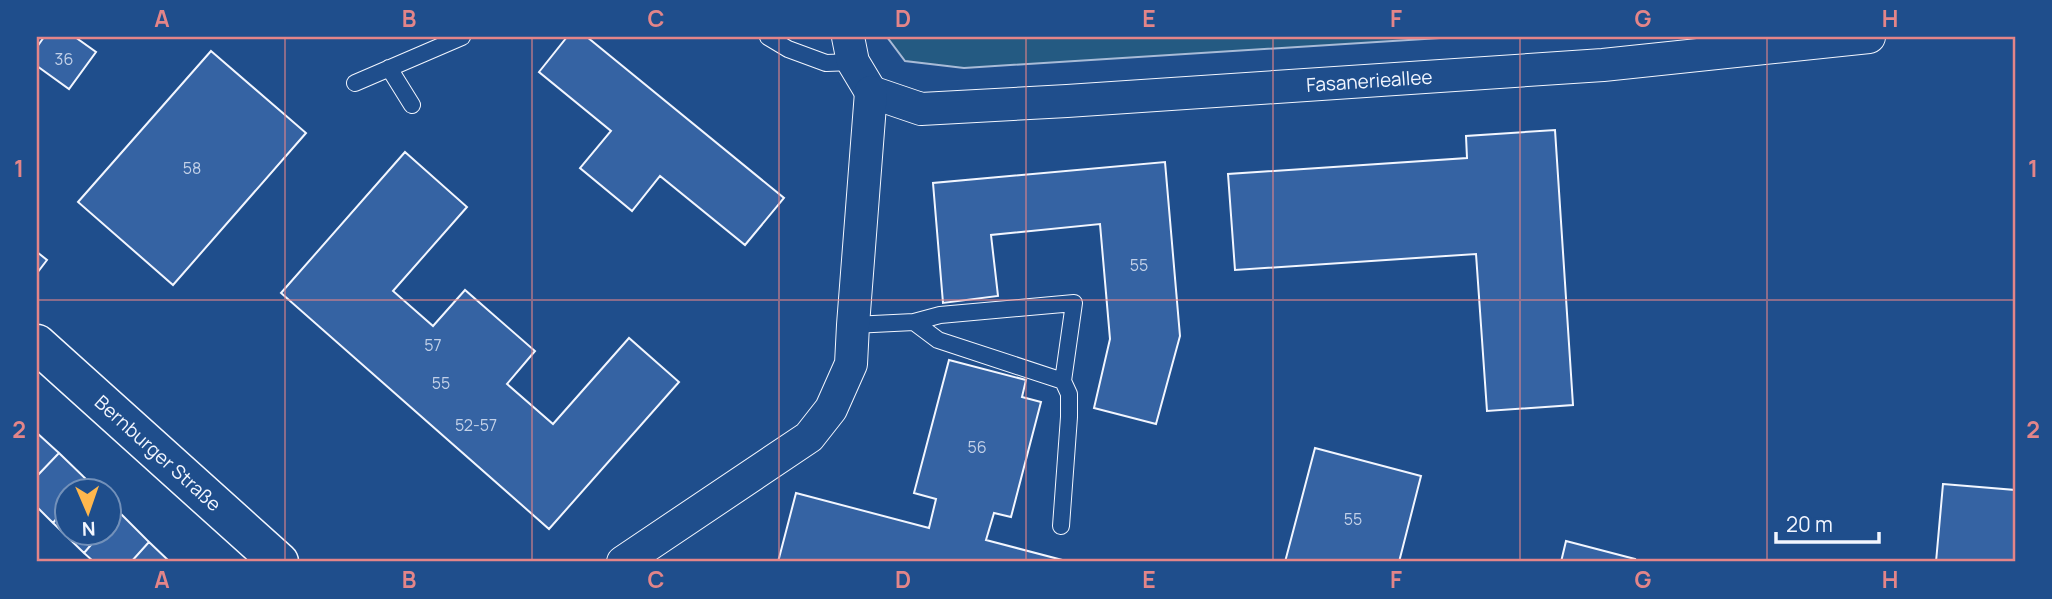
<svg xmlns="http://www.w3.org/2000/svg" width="2052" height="599" font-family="Manrope,sans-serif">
<rect width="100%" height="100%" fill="#1f4e8c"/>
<path fill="#245a82" stroke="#a8bbd7" stroke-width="2" d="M887 37H1456L964 68 905 61Z"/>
<path fill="#3563a3" stroke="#f2f6ff" stroke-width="2" d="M44 37H75L96 52 69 89 37 66V47Z
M567 37H587L784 198 745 245 660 176 632 211 580 168 611 131 539 72Z
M211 51 306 133 173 285 78 202Z
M1555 130 1573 405 1487 411 1476 254 1235 270 1228 174 1467 158 1466 136Z
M405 152 467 207 393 291 433 326 465 290 535 351 507 384 553 424 629 338 679 382 549 529 281 293Z
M1165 162 1180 336 1156 424 1094 408 1110 339 1100 224 991 235 998 296 943 303 933 183Z
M37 252 47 260 37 273Z
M949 360 1026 380 1022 397 1041 402 1011 517 994 513 986 540 1070 562H778L796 493 929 528 936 499 914 493Z
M37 433 59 453 37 476Z
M1315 448 1421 476 1399 562H1285Z
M59 453 89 482 81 490H66V507L53 523 37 507V476Z
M89 482 97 490H81Z
M1943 484 2015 490V562H1936Z
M108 502 119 512 108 525Z
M66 507V532H102L84 553 53 523Z
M119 512 149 542 131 562H94L84 553 102 532H108V525Z
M1566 541 1635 559 1634 562H1561Z
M149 542 170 562H131Z"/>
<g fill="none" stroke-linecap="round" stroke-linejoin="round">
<defs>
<path id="service" d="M768 37 788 49 826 63 853 62
M389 68 412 105
M355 83 462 37
M914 322 940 315 1074 303 1063 381
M853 325 914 322 938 340 1063 381 1069 394V417L1061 526"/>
<g id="minor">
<path d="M848 37 853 62 871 92"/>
<path id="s1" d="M871 92 921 109 1067 101 1603 65 1869 37"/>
<path d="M623 562 809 437 831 409 851 364 853 325 871 92"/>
</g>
<g id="secondary">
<path id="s2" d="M37 344 279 562"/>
</g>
</defs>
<use href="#service" stroke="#f2f6ff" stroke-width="18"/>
<use href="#minor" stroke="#f2f6ff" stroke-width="34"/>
<use href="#secondary" stroke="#f2f6ff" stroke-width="41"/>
<use href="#service" stroke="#1f4e8c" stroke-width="16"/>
<use href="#minor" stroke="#1f4e8c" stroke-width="32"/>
<use href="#secondary" stroke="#1f4e8c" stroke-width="38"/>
</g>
<path fill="none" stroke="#e38589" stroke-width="2" stroke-opacity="0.55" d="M285 37V562M532 37V562M779 37V562M1026 37V562M1273 37V562M1520 37V562M1767 37V562M37 300H2015"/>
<g text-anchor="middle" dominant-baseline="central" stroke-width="5" stroke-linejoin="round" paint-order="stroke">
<g font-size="16" fill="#c3d1e8">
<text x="64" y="59">36</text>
<text x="192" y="168">58</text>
<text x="1139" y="265">55</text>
<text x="433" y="345">57</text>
<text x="441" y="383">55</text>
<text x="476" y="425">52-57</text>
<text x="977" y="447">56</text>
<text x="1353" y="519">55</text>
</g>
<g font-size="19" fill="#f2f6ff" stroke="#1f4e8c">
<text stroke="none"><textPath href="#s1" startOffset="502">Fasanerieallee</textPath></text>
<text stroke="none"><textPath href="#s2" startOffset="163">Bernburger Straße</textPath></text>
</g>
</g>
<rect width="2052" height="599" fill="none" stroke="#1f4e8c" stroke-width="77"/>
<g transform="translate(88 512) rotate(178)"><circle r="33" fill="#1f4e8c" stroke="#7391ba" stroke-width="2"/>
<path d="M0-5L12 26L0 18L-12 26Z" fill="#ffb74d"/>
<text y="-10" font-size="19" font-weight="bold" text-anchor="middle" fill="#f2f6ff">N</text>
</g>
<path d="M1776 532v10h103v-10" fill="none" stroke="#f2f6ff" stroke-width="3.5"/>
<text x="1786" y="532" font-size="21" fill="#f2f6ff" stroke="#1f4e8c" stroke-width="5" paint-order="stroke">20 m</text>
<rect x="38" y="38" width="1976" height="522" fill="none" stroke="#e38589" stroke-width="2.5"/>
<g font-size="23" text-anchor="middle" font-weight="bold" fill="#e38589">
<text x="162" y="27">A</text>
<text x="409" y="27">B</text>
<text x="656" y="27">C</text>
<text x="903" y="27">D</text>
<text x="1149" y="27">E</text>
<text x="1396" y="27">F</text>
<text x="1643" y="27">G</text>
<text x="1890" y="27">H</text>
<text x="19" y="177">1</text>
<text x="2033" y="177">1</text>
<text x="19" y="438">2</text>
<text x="2033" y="438">2</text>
<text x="162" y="588">A</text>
<text x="409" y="588">B</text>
<text x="656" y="588">C</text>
<text x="903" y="588">D</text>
<text x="1149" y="588">E</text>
<text x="1396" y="588">F</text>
<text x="1643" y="588">G</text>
<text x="1890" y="588">H</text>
</g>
</svg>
